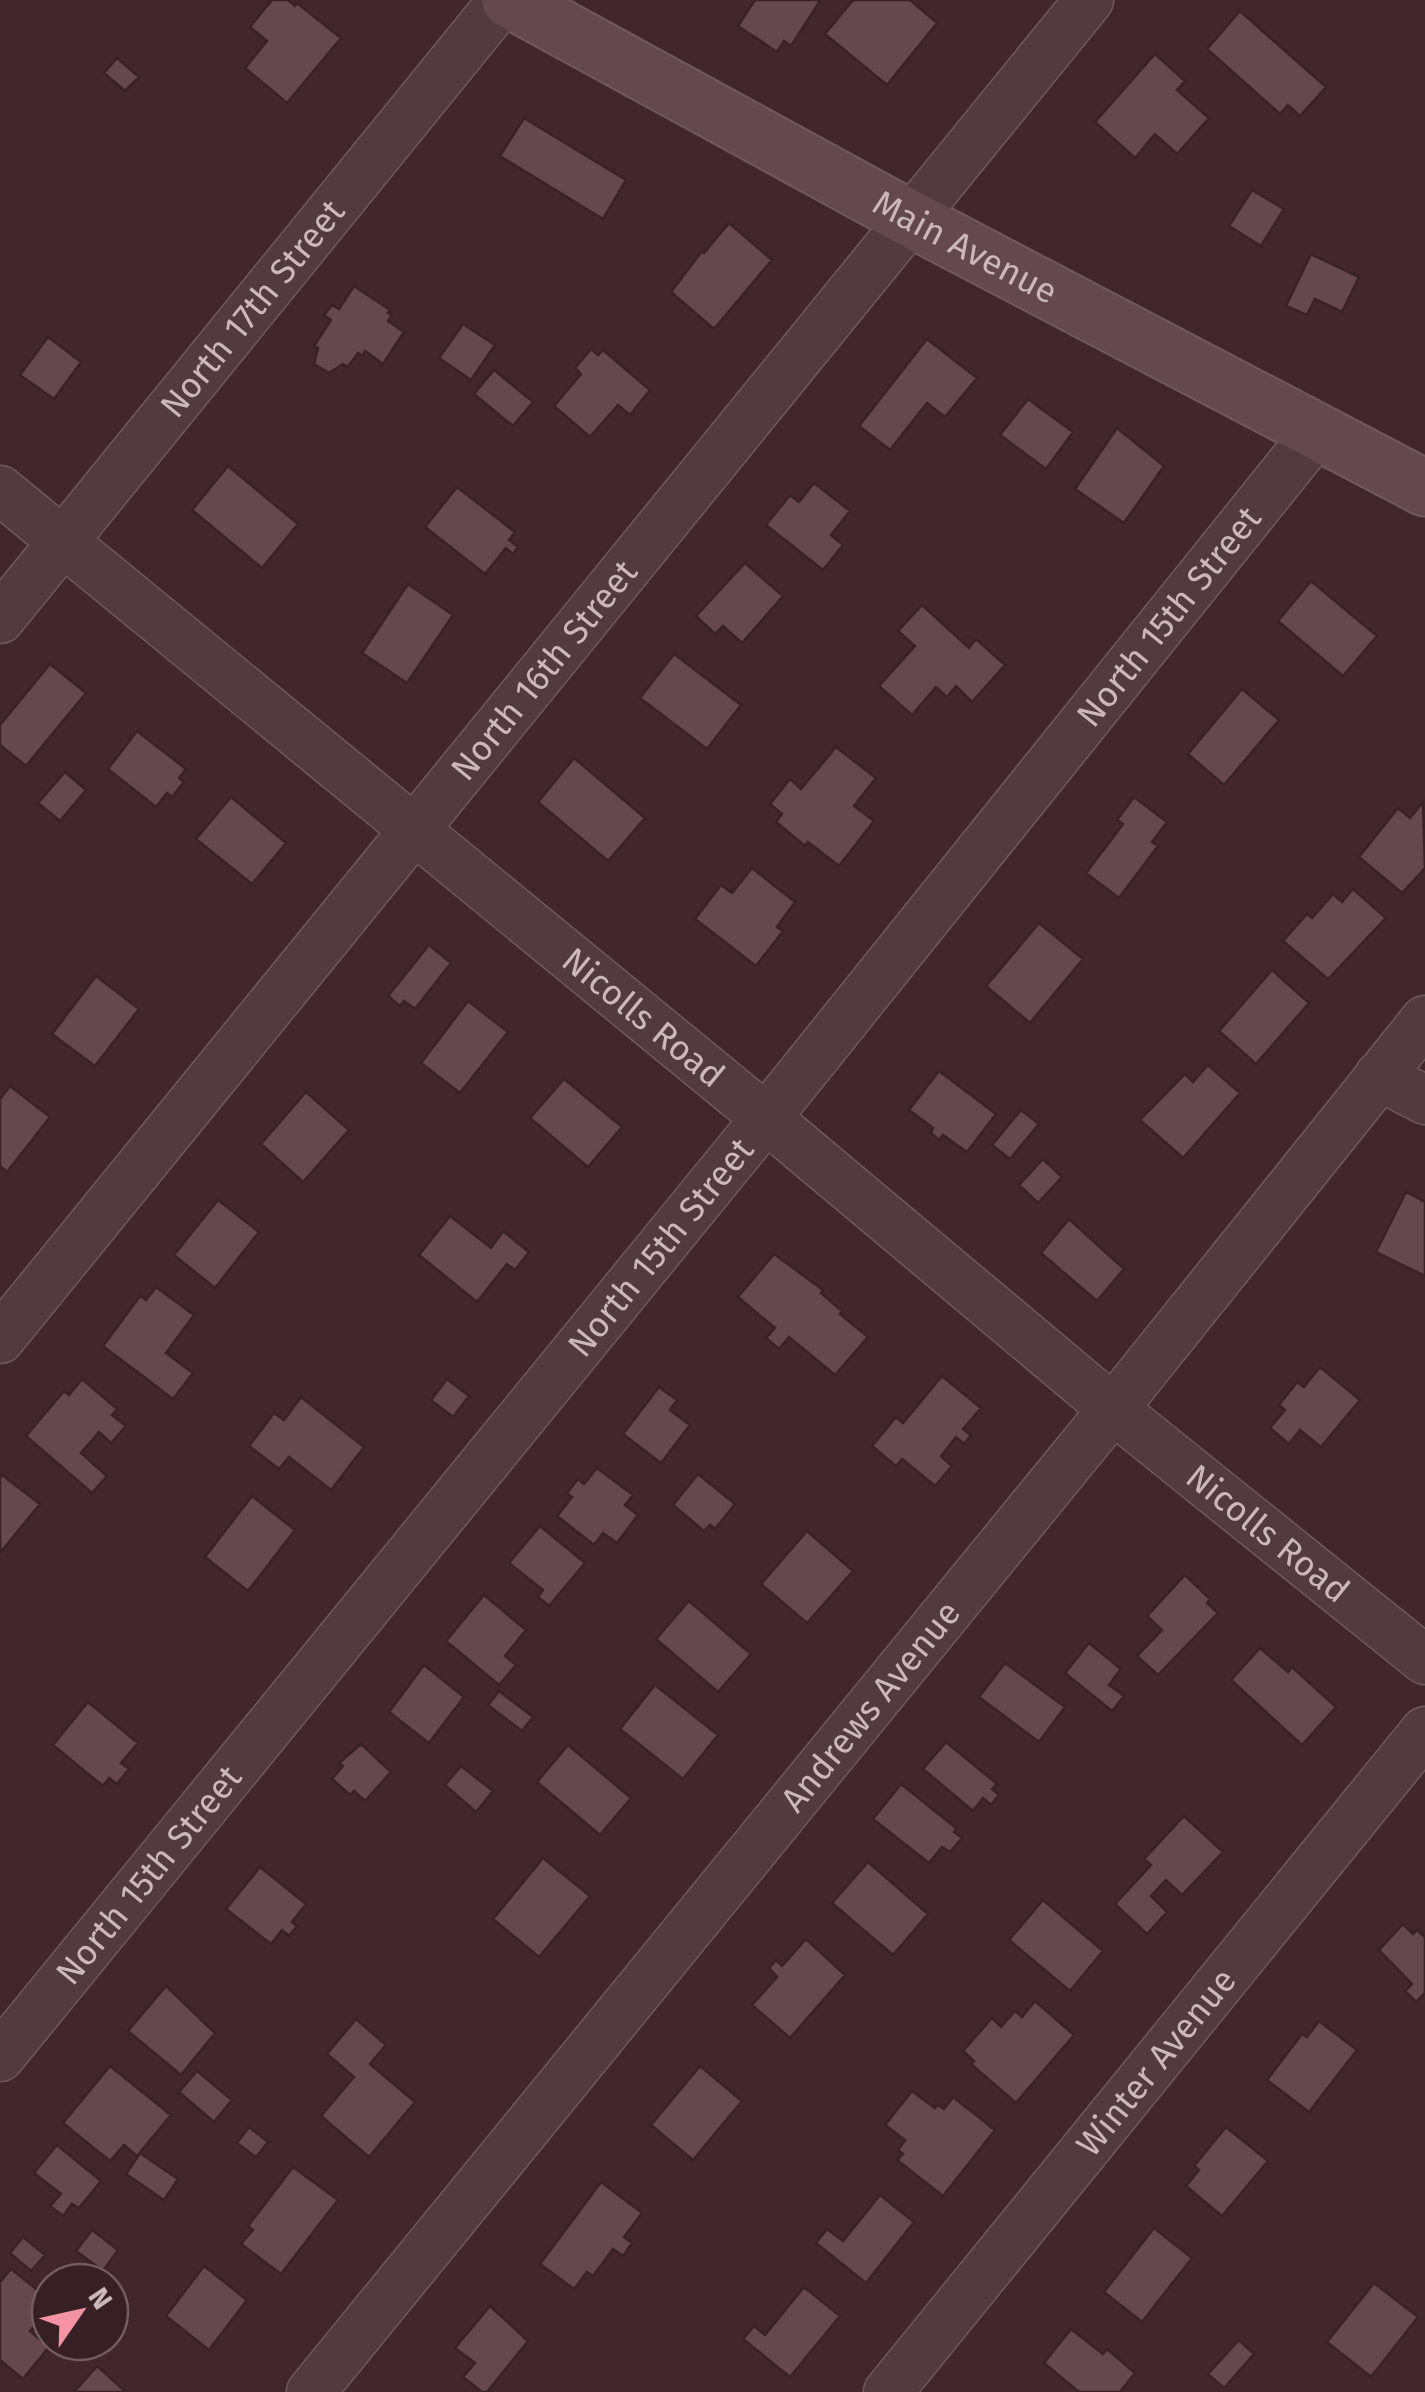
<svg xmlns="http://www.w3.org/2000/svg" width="1425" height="2392" font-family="'Fira Sans',sans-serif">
<rect width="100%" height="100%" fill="#41272d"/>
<path fill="#65484f" stroke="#382227" stroke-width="2.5" d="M272 0H288L295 6 297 3 341 38 287 103 245 68 267 41 250 27Z
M755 0H818L820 1 791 46 784 41 777 52 738 26Z
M853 0H910L937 23 887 85 825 34Z
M1240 11 1326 87 1300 116 1288 105 1280 114 1207 49Z
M1155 54 1185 81 1177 90 1209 118 1177 154 1155 134 1135 158 1095 122Z
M117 58 139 77 125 91 104 73Z
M524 118 626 180 603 219 500 156Z
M1252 190 1284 209 1261 246 1229 226Z
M729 223 772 260 714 329 671 292 702 251 704 253Z
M1311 254 1359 277 1342 312 1315 299 1307 315 1286 306Z
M354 286 390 310 388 313 392 315 388 321 404 332 383 364 365 351 363 356 358 353 348 367 343 364 329 373 314 364 318 348 314 346 331 320 324 315 332 305 339 309Z
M463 324 495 345 471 380 439 358Z
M48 337 81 362 54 399 20 375Z
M927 339 977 378 945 417 927 403 890 450 859 426Z
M591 349 598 355 603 350 650 390 630 415 618 405 590 437 554 406 581 374 575 368Z
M494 370 533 402 513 426 474 394Z
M1028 399 1073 432 1046 469 1000 435Z
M1117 428 1164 466 1124 523 1075 489Z
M228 466 298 524 262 568 192 510Z
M814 483 850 511 831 535 843 545 823 570 766 525 790 495 799 502Z
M457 487 515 532 509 540 518 547 513 554 506 548 485 574 425 527Z
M745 563 783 596 742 643 723 626 715 634 696 616Z
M1311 581 1377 636 1343 676 1278 621Z
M408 584 453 615 407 683 362 653Z
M922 605 969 648 976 639 1005 665 972 702 956 686 947 697 936 687 912 715 879 686 915 646 898 631Z
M674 654 741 705 707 749 640 698Z
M50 664 86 693 26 766 0 745V725Z
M1242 689 1279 720 1224 785 1188 754Z
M137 731 186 769 179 778 184 782 172 797 167 793 156 807 108 769Z
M836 747 876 778 854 806 874 821 839 866 808 842 805 846 776 822 782 814 770 804 790 779 801 789Z
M574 758 645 818 608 861 538 802Z
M65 772 86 790 60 821 38 803Z
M231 797 286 843 252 884 196 839Z
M1134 797 1167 822 1152 842 1158 846 1119 898 1086 873 1123 824 1117 820Z
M1423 802 1425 868 1402 893 1359 857 1398 808 1410 818Z
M752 868 795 902 777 927 783 931 756 966 695 919 721 885 732 893Z
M1353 889 1386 918 1328 979 1283 941 1307 914 1312 918 1333 894 1342 902Z
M1039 923 1083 959 1030 1023 986 986Z
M429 945 451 963 415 1009 404 1001 400 1006 388 996Z
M1272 970 1309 1003 1256 1064 1219 1031Z
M96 976 139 1009 95 1066 52 1034Z
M468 1001 508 1032 460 1093 421 1063Z
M1208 1065 1240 1093 1183 1158 1140 1120 1185 1074 1193 1082Z
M939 1071 996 1114 967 1152 943 1135 939 1140 931 1133 933 1128 909 1110Z
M564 1079 622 1127 588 1167 530 1118Z
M10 1086 50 1117 7 1172 0 1166V1099Z
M306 1092 349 1130 303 1182 261 1144Z
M1021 1110 1039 1124 1010 1159 992 1145Z
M1043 1159 1062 1177 1038 1203 1019 1185Z
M1406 1192 1425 1202V1276L1376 1252Z
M218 1200 259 1232 215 1288 174 1255Z
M450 1216 491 1248 503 1231 529 1252 515 1270 507 1264 477 1302 419 1255Z
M1069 1219 1124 1269 1097 1301 1041 1253Z
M774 1254 823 1290 821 1293 842 1311 840 1314 868 1337 835 1375 789 1337 779 1349 766 1338 775 1328 738 1297Z
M156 1287 194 1315 166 1353 193 1373 173 1399 103 1346 140 1296 146 1300Z
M1320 1367 1360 1400 1321 1447 1300 1430 1289 1444 1270 1428 1285 1410 1279 1405 1297 1382 1304 1387Z
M942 1376 981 1408 963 1429 971 1435 964 1444 956 1437 941 1456 952 1466 935 1486 902 1459 896 1466 872 1446 896 1417 903 1423Z
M82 1379 117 1409 112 1415 126 1426 111 1443 99 1432 81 1453 107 1476 92 1493 26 1436 64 1391 69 1395Z
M447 1379 469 1396 453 1417 431 1400Z
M659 1387 677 1400 670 1410 690 1425 661 1463 623 1434Z
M301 1397 364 1447 331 1490 289 1457 279 1469 249 1446 274 1413 284 1420Z
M597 1468 633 1495 625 1505 638 1515 617 1543 603 1533 594 1545 557 1516 572 1497 567 1493 578 1479 584 1484Z
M698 1474 735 1504 715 1529 710 1525 704 1531 673 1505Z
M2 1475 40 1504 0 1553V1478Z
M252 1496 295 1530 248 1591 205 1557Z
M540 1526 585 1563 549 1606 538 1597 543 1590 509 1563Z
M807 1531 853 1571 807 1623 761 1584Z
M1185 1575 1210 1599 1207 1603 1218 1613 1158 1675 1137 1656 1162 1630 1147 1616Z
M484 1595 526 1630 505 1656 516 1665 499 1685 446 1641Z
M689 1601 751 1654 718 1692 656 1639Z
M1089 1643 1121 1669 1109 1685 1124 1696 1112 1711 1065 1673Z
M1260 1648 1288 1672 1292 1667 1336 1707 1302 1745 1231 1680Z
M1005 1663 1065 1707 1039 1742 979 1697Z
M424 1665 464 1697 429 1743 389 1712Z
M655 1685 718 1735 683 1779 620 1729Z
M499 1691 533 1717 522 1731 488 1705Z
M88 1702 138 1743 121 1763 129 1769 117 1784 109 1778 103 1786 53 1745Z
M946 1742 997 1784 992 1789 999 1795 991 1805 983 1798 973 1811 923 1769Z
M361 1744 391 1772 365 1801 354 1791 350 1795 332 1779 343 1766 339 1763Z
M568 1745 631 1798 600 1835 537 1782Z
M461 1766 493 1791 476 1812 445 1785Z
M901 1784 956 1828 954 1832 962 1838 950 1852 942 1847 929 1863 873 1819Z
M1184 1816 1223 1852 1182 1895 1166 1880 1151 1896 1167 1912 1147 1934 1115 1904 1151 1865 1144 1859Z
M543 1858 590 1896 539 1957 493 1919Z
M868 1862 928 1914 893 1955 832 1903Z
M260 1867 306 1904 292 1922 297 1926 289 1936 282 1930 271 1944 226 1909Z
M1043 1900 1103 1951 1070 1991 1009 1940Z
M1403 1924 1413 1934 1417 1930 1425 1937V1993L1416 2002 1405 1991 1412 1984 1379 1950Z
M806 1939 845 1975 790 2038 752 2005 777 1977 769 1968 776 1960 782 1966Z
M166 1986 215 2033 181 2075 128 2031Z
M1035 2001 1074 2035 1016 2103 971 2064 974 2061 963 2051 992 2018 1001 2027 1015 2011 1022 2017Z
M356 2019 386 2045 370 2064 415 2102 369 2157 321 2116 354 2077 327 2054Z
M1319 2021 1357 2050 1309 2112 1267 2080 1302 2034 1307 2037Z
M110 2066 171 2115 137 2156 124 2145 110 2161 63 2123Z
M700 2066 742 2101 693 2160 651 2125Z
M197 2071 232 2100 214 2122 179 2092Z
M912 2091 935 2108 938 2105 944 2109 953 2097 995 2130 943 2196 897 2160 903 2154 898 2150 905 2140 885 2125Z
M249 2127 268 2142 256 2157 237 2143Z
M1226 2127 1268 2161 1222 2216 1186 2186 1199 2170 1194 2166Z
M57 2145 101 2181 79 2208 72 2204 63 2216 50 2206 61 2194 34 2173Z
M140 2153 178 2179 164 2200 126 2174Z
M293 2167 338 2200 281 2274 241 2244 253 2230 248 2226Z
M601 2182 642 2213 624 2237 632 2243 623 2256 613 2249 593 2276 587 2272 574 2289 540 2264Z
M880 2195 914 2222 866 2283 816 2243 827 2229 843 2241Z
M1154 2228 1192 2258 1142 2322 1104 2292Z
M92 2230 118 2250 103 2271 76 2251Z
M23 2237 45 2255 31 2271 10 2253Z
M204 2266 247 2300 209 2350 166 2316Z
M11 2269 50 2300V2307L30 2331 49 2347 23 2379 0 2360V2282Z
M1374 2283 1418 2317 1371 2377 1327 2342Z
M804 2287 840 2316 790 2377 743 2339 754 2326 765 2335Z
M490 2306 528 2341 487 2392H482L463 2377 475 2363 455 2348Z
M1071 2329 1103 2354 1107 2349 1135 2373 1120 2392H1079L1044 2363Z
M1239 2340 1254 2354 1224 2388 1208 2374Z
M97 2366 126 2392H74Z"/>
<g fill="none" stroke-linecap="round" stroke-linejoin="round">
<defs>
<g id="street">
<path id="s1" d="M0 490 766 1118 1113 1409 1425 1660"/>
<path id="s2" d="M0 619 503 0"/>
<path d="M1379 1076 1425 1100"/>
<path id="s3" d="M0 1339 1089 0"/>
<path id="s4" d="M0 2057 766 1118 1317 432"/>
<path id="s5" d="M311 2392 1113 1409 1425 1020"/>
<path id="s6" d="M888 2392 1425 1731"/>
</g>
<g id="secondary">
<path id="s7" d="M510 0 911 219 1425 488"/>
</g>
</defs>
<use href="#street" stroke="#6e595e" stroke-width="51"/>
<use href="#secondary" stroke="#6e595e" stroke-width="59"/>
<use href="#street" stroke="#513b40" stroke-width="48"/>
<use href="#secondary" stroke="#63494e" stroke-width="55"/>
</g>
<g text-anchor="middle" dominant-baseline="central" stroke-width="9" stroke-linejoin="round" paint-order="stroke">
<g font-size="35" fill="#cbb8bc" stroke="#362025">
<text stroke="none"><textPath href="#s7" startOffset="518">Main Avenue</textPath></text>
<text stroke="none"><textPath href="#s2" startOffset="400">North 17th Street</textPath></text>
<text stroke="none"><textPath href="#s4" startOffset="1855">North 15th Street</textPath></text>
<text stroke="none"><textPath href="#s3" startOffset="862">North 16th Street</textPath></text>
<text stroke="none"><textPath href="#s1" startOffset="832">Nicolls Road</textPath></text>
<text stroke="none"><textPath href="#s4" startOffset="1045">North 15th Street</textPath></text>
<text stroke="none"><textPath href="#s1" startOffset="1642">Nicolls Road</textPath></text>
<text stroke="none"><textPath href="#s5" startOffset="885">Andrews Avenue</textPath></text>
<text stroke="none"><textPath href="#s4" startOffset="235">North 15th Street</textPath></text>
<text stroke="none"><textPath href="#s6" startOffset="425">Winter Avenue</textPath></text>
</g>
</g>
<g transform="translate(80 2312) rotate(56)"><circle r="48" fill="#362025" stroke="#725d61" stroke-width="2.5"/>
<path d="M0-8L18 38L0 25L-18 38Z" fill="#f593a5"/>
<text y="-15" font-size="28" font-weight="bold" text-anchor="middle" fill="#cbb8bc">N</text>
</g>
</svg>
